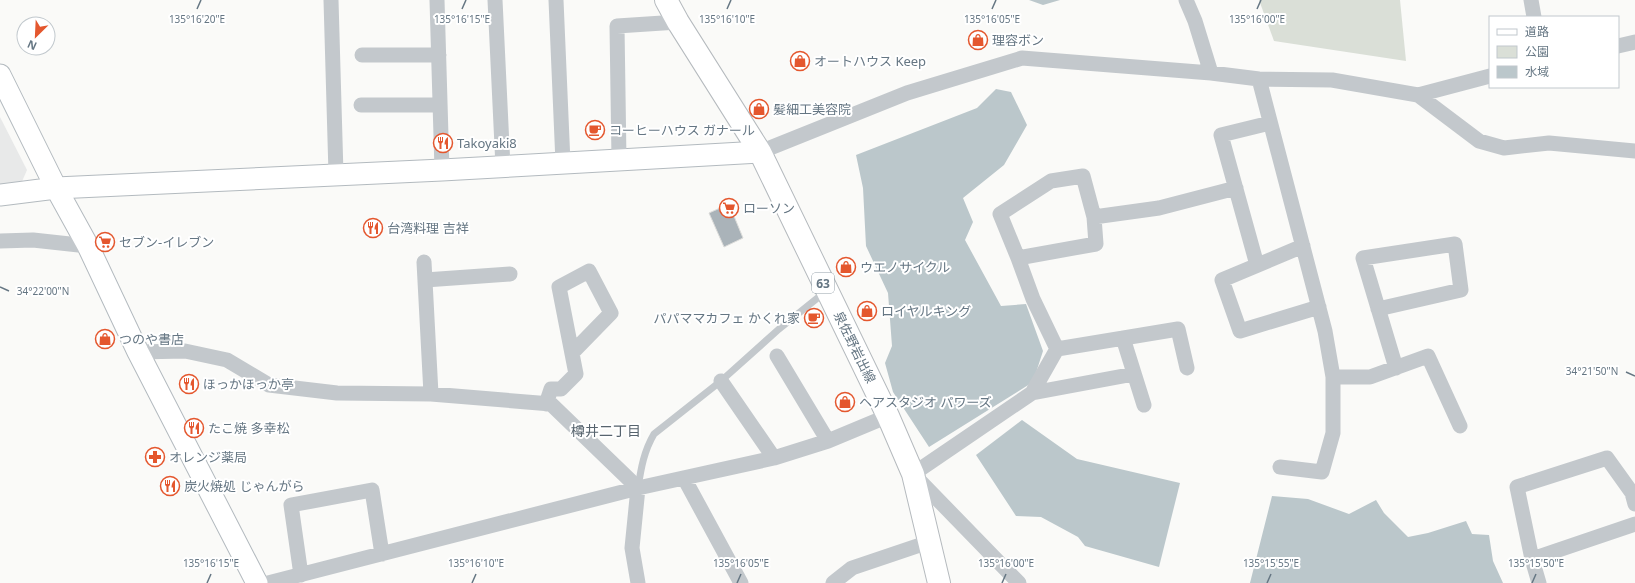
<svg xmlns="http://www.w3.org/2000/svg" width="1635" height="583" font-family="'Noto Sans','Noto Sans JP',sans-serif">
<rect width="100%" height="100%" fill="#fafaf8"/>
<path fill="#e8e9e9" d="M0 117 27 170 20 186 0 188Z"/>
<path fill="#dadfd7" d="M1259 0H1400L1406 61 1274 41Z"/>
<path fill="#bbc7cb" d="M1029 0H1060L1043 5Z
M996 89 1011 92 1027 125 1004 165 963 198 973 222 965 240 1001 306 1026 304 1043 351 1033 382 929 447 893 392 885 363 892 346 888 293 866 246 863 188 856 155 977 108Z
M1022 420 1077 459 1180 483 1159 567 1085 546 1078 537 1041 517 1016 516 976 455Z
M1272 496 1308 499 1349 514 1376 500 1384 513 1408 537 1428 533 1466 521 1472 534 1489 535 1493 561 1503 583H1250Z"/>
<path fill="#aab3b9" stroke="#dcdcda" d="M729 204 743 238 724 247 709 213Z"/>
<g fill="none" stroke-linecap="round" stroke-linejoin="round">
<defs>
<path id="secondary" d="M0 75 56 188 88 246 138 352 257 583
M0 195 56 188 442 170 760 152"/>
<path id="primary" d="M666 0 678 22 760 152 888 416 913 474 939 583"/>
</defs>
<use href="#secondary" stroke="#b3babf" stroke-width="23"/>
<use href="#primary" stroke="#b5babe" stroke-width="24"/>
<path stroke="#c3c8cc" stroke-width="7" d="M638 488C641 468 644 451 654 434L721 381 779 329 825 292"/>
<path stroke="#c3c8cc" stroke-width="15" d="M331 0 336 174
M437 0 442 170
M495 0 503 167
M556 0 563 163
M1186 0 1195 21 1211 73
M1531 0 1534 17
M1618 46 1635 42
M362 55H439
M1259 79 1325 331 1333 377V433L1322 472 1280 467
M1418 95 1479 141 1504 148 1549 143 1635 151
M361 105H440
M760 152 907 93 1022 58 1211 73 1259 79 1332 80 1418 95 1490 76
M619 160 617 26 678 22
M1094 217 1159 208 1236 188
M0 241 33 240 88 246
M1303 246 1222 280 1240 331 1319 307
M1018 258 1096 244 1094 217 1083 176 1051 181 1000 214 1018 258 1033 299 1057 349 1032 393 913 474 1019 583
M424 262 431 394
M1257 265 1221 135 1270 123
M425 280 510 274
M1378 309 1461 290 1455 244 1363 258 1396 368
M1123 338 1144 405
M1057 349 1178 329 1187 368
M138 352 185 351 227 360 269 385 337 393 431 394 551 404 638 488 632 548 638 583
M777 356 828 441
M1333 377H1370L1428 356 1460 426
M721 381 774 458
M1032 393 1134 374
M546 404 551 389H561L576 374 559 287 589 271 611 313 572 353
M684 478 741 583
M1532 559 1635 524
M301 575 291 505 372 490 382 554
M268 583 638 488 774 458 828 441 888 416
M833 583 852 568 929 542
M1539 583 1532 559 1517 487 1607 458 1632 493 1635 504"/>
<use href="#secondary" stroke="#fff" stroke-width="21"/>
<use href="#primary" stroke="#fff" stroke-width="22"/>
</g>
<path fill="none" stroke="#657683" stroke-width="1.5" d="M197 9 201 0M462 9 466 0M727 9 731 0M992 9 996 0M1257 9 1261 0M0 287 9 291M1626 372 1635 376M207 583 211 574M472 583 476 574M737 583 741 574M1002 583 1006 574M1267 583 1271 574M1532 583 1536 574"/>
<defs>
<symbol id="shop-ring" viewBox="-11 -11 22 22"><circle r="9.5" fill="#fff" stroke="#e4572e" stroke-width="1.5"/><path d="M-5-2.5h2.3a2.7 3.5 0 0 1 5.4 0H5L5.5 6h-11ZM-1.5-2.5h3a1.5 2.3 0 0 0-3 0Z" fill="#e4572e"/></symbol>
<symbol id="cafe-ring" viewBox="-11 -11 22 22"><circle r="9.5" fill="#fff" stroke="#e4572e" stroke-width="1.5"/><path d="M-5.5-4.5H6V0H3Q3 3.5 0 3.5H-2.5Q-5.5 3.5-5.5 0ZM3-3.2v2h1.7v-2ZM-6 4.5H4V6H-6Z" fill="#e4572e"/></symbol>
<symbol id="restaurant-ring" viewBox="-11 -11 22 22"><circle r="9.5" fill="#fff" stroke="#e4572e" stroke-width="1.5"/><path d="M-5-6h1v4h1v-4h1v4h1v-4h1v5L-1.5 .5V6h-2V.5L-5-1ZM5-6V6H3V1.5H1.5Q1.5-4 5-6Z" fill="#e4572e"/></symbol>
<symbol id="supermarket-ring" viewBox="-11 -11 22 22"><circle r="9.5" fill="#fff" stroke="#e4572e" stroke-width="1.5"/><path d="M-6-5.5h2.5l.6 2H6L4.5 2H-2.5L-4.4-4H-6ZM-1.5 3.2a1.3 1.3 0 1 0 .1 0ZM3 3.2a1.3 1.3 0 1 0 .1 0Z" fill="#e4572e"/></symbol>
<symbol id="pharmacy-ring" viewBox="-11 -11 22 22"><circle r="9.5" fill="#fff" stroke="#e4572e" stroke-width="1.5"/><path d="M-2-6h4v4h4v4h-4v4h-4v-4h-4v-4h4Z" fill="#e4572e"/></symbol>
</defs>
<g fill-rule="evenodd">
<use href="#shop-ring" x="967" y="29" width="22" height="22"/>
<use href="#shop-ring" x="789" y="50" width="22" height="22"/>
<use href="#shop-ring" x="748" y="98" width="22" height="22"/>
<use href="#cafe-ring" x="584" y="119" width="22" height="22"/>
<use href="#restaurant-ring" x="432" y="132" width="22" height="22"/>
<use href="#supermarket-ring" x="718" y="197" width="22" height="22"/>
<use href="#restaurant-ring" x="362" y="217" width="22" height="22"/>
<use href="#supermarket-ring" x="94" y="231" width="22" height="22"/>
<use href="#shop-ring" x="835" y="256" width="22" height="22"/>
<use href="#shop-ring" x="856" y="300" width="22" height="22"/>
<use href="#cafe-ring" x="803" y="307" width="22" height="22"/>
<use href="#shop-ring" x="94" y="328" width="22" height="22"/>
<use href="#restaurant-ring" x="178" y="373" width="22" height="22"/>
<use href="#shop-ring" x="834" y="391" width="22" height="22"/>
<use href="#restaurant-ring" x="183" y="417" width="22" height="22"/>
<use href="#pharmacy-ring" x="144" y="446" width="22" height="22"/>
<use href="#restaurant-ring" x="159" y="475" width="22" height="22"/>
</g>
<g text-anchor="middle" dominant-baseline="central" stroke-width="4" stroke-linejoin="round" paint-order="stroke">
<rect fill="#fff" stroke="#939fa8" stroke-width="1" x="812" y="273" width="22" height="20" rx="3"/>
<g font-size="12" font-weight="bold" fill="#657683">
<text x="823" y="283">63</text>
</g>
<g font-size="13" fill="#657683" stroke="#fff" text-anchor="start">
<text x="992" y="40">理容ボン</text>
<text x="814" y="61">オートハウス Keep</text>
<text x="773" y="109">髪細工美容院</text>
<text x="609" y="130">コーヒーハウス ガナール</text>
<text x="457" y="143">Takoyaki8</text>
<text x="743" y="208">ローソン</text>
<text x="387" y="228">台湾料理 吉祥</text>
<text x="119" y="242">セブン-イレブン</text>
<text x="860" y="267">ウエノサイクル</text>
<text x="881" y="311">ロイヤルキング</text>
<text x="800" y="318" text-anchor="end">パパママカフェ かくれ家</text>
<text x="119" y="339">つのや書店</text>
<text x="203" y="384">ほっかほっか亭</text>
<text x="859" y="402">ヘアスタジオ パワーズ</text>
<text x="208" y="428">たこ焼 多幸松</text>
<text x="169" y="457">オレンジ薬局</text>
<text x="184" y="486">炭火焼処 じゃんがら</text>
</g>
<g font-size="13" fill="#657683" stroke="#fff">
<text transform="translate(855 347) rotate(64)">泉佐野岩出線</text>
</g>
<g font-size="14" fill="#57646e" stroke="#fff">
<text x="606" y="430">樽井二丁目</text>
</g>
</g>
<g font-size="10" text-anchor="middle" fill="#657683" stroke="#fff" stroke-width="4" stroke-linejoin="round" paint-order="stroke">
<text x="197" y="23">135°16'20"E</text>
<text x="727" y="23">135°16'10"E</text>
<text x="462" y="23">135°16'15"E</text>
<text x="992" y="23">135°16'05"E</text>
<text x="1257" y="23">135°16'00"E</text>
<text x="43" y="295">34°22'00"N</text>
<text x="1592" y="375">34°21'50"N</text>
<text x="211" y="567">135°16'15"E</text>
<text x="476" y="567">135°16'10"E</text>
<text x="741" y="567">135°16'05"E</text>
<text x="1006" y="567">135°16'00"E</text>
<text x="1271" y="567">135°15'55"E</text>
<text x="1536" y="567">135°15'50"E</text>
</g>
<rect x="1489" y="16" width="130" height="72" fill="#ffffff" stroke="#c1c8cd"/>
<rect x="1497" y="29" width="20" height="6" fill="#ffffff" stroke="#c1c8cd"/>
<text x="1525" y="36" font-size="12" fill="#657683">道路</text>
<rect x="1497" y="46" width="20" height="12" fill="#dadfd7" stroke="#c1c8cd"/>
<text x="1525" y="56" font-size="12" fill="#657683">公園</text>
<rect x="1497" y="66" width="20" height="12" fill="#bbc7cb" stroke="#c1c8cd"/>
<text x="1525" y="76" font-size="12" fill="#657683">水域</text>
<g transform="translate(36 36) rotate(204)"><circle r="19" fill="#ffffff" stroke="#c1c8cd"/>
<path d="M0-3L7 15L0 10L-7 15Z" fill="#e4572e"/>
<text y="-6" font-size="11" font-weight="bold" text-anchor="middle" fill="#657683">N</text>
</g>
</svg>
